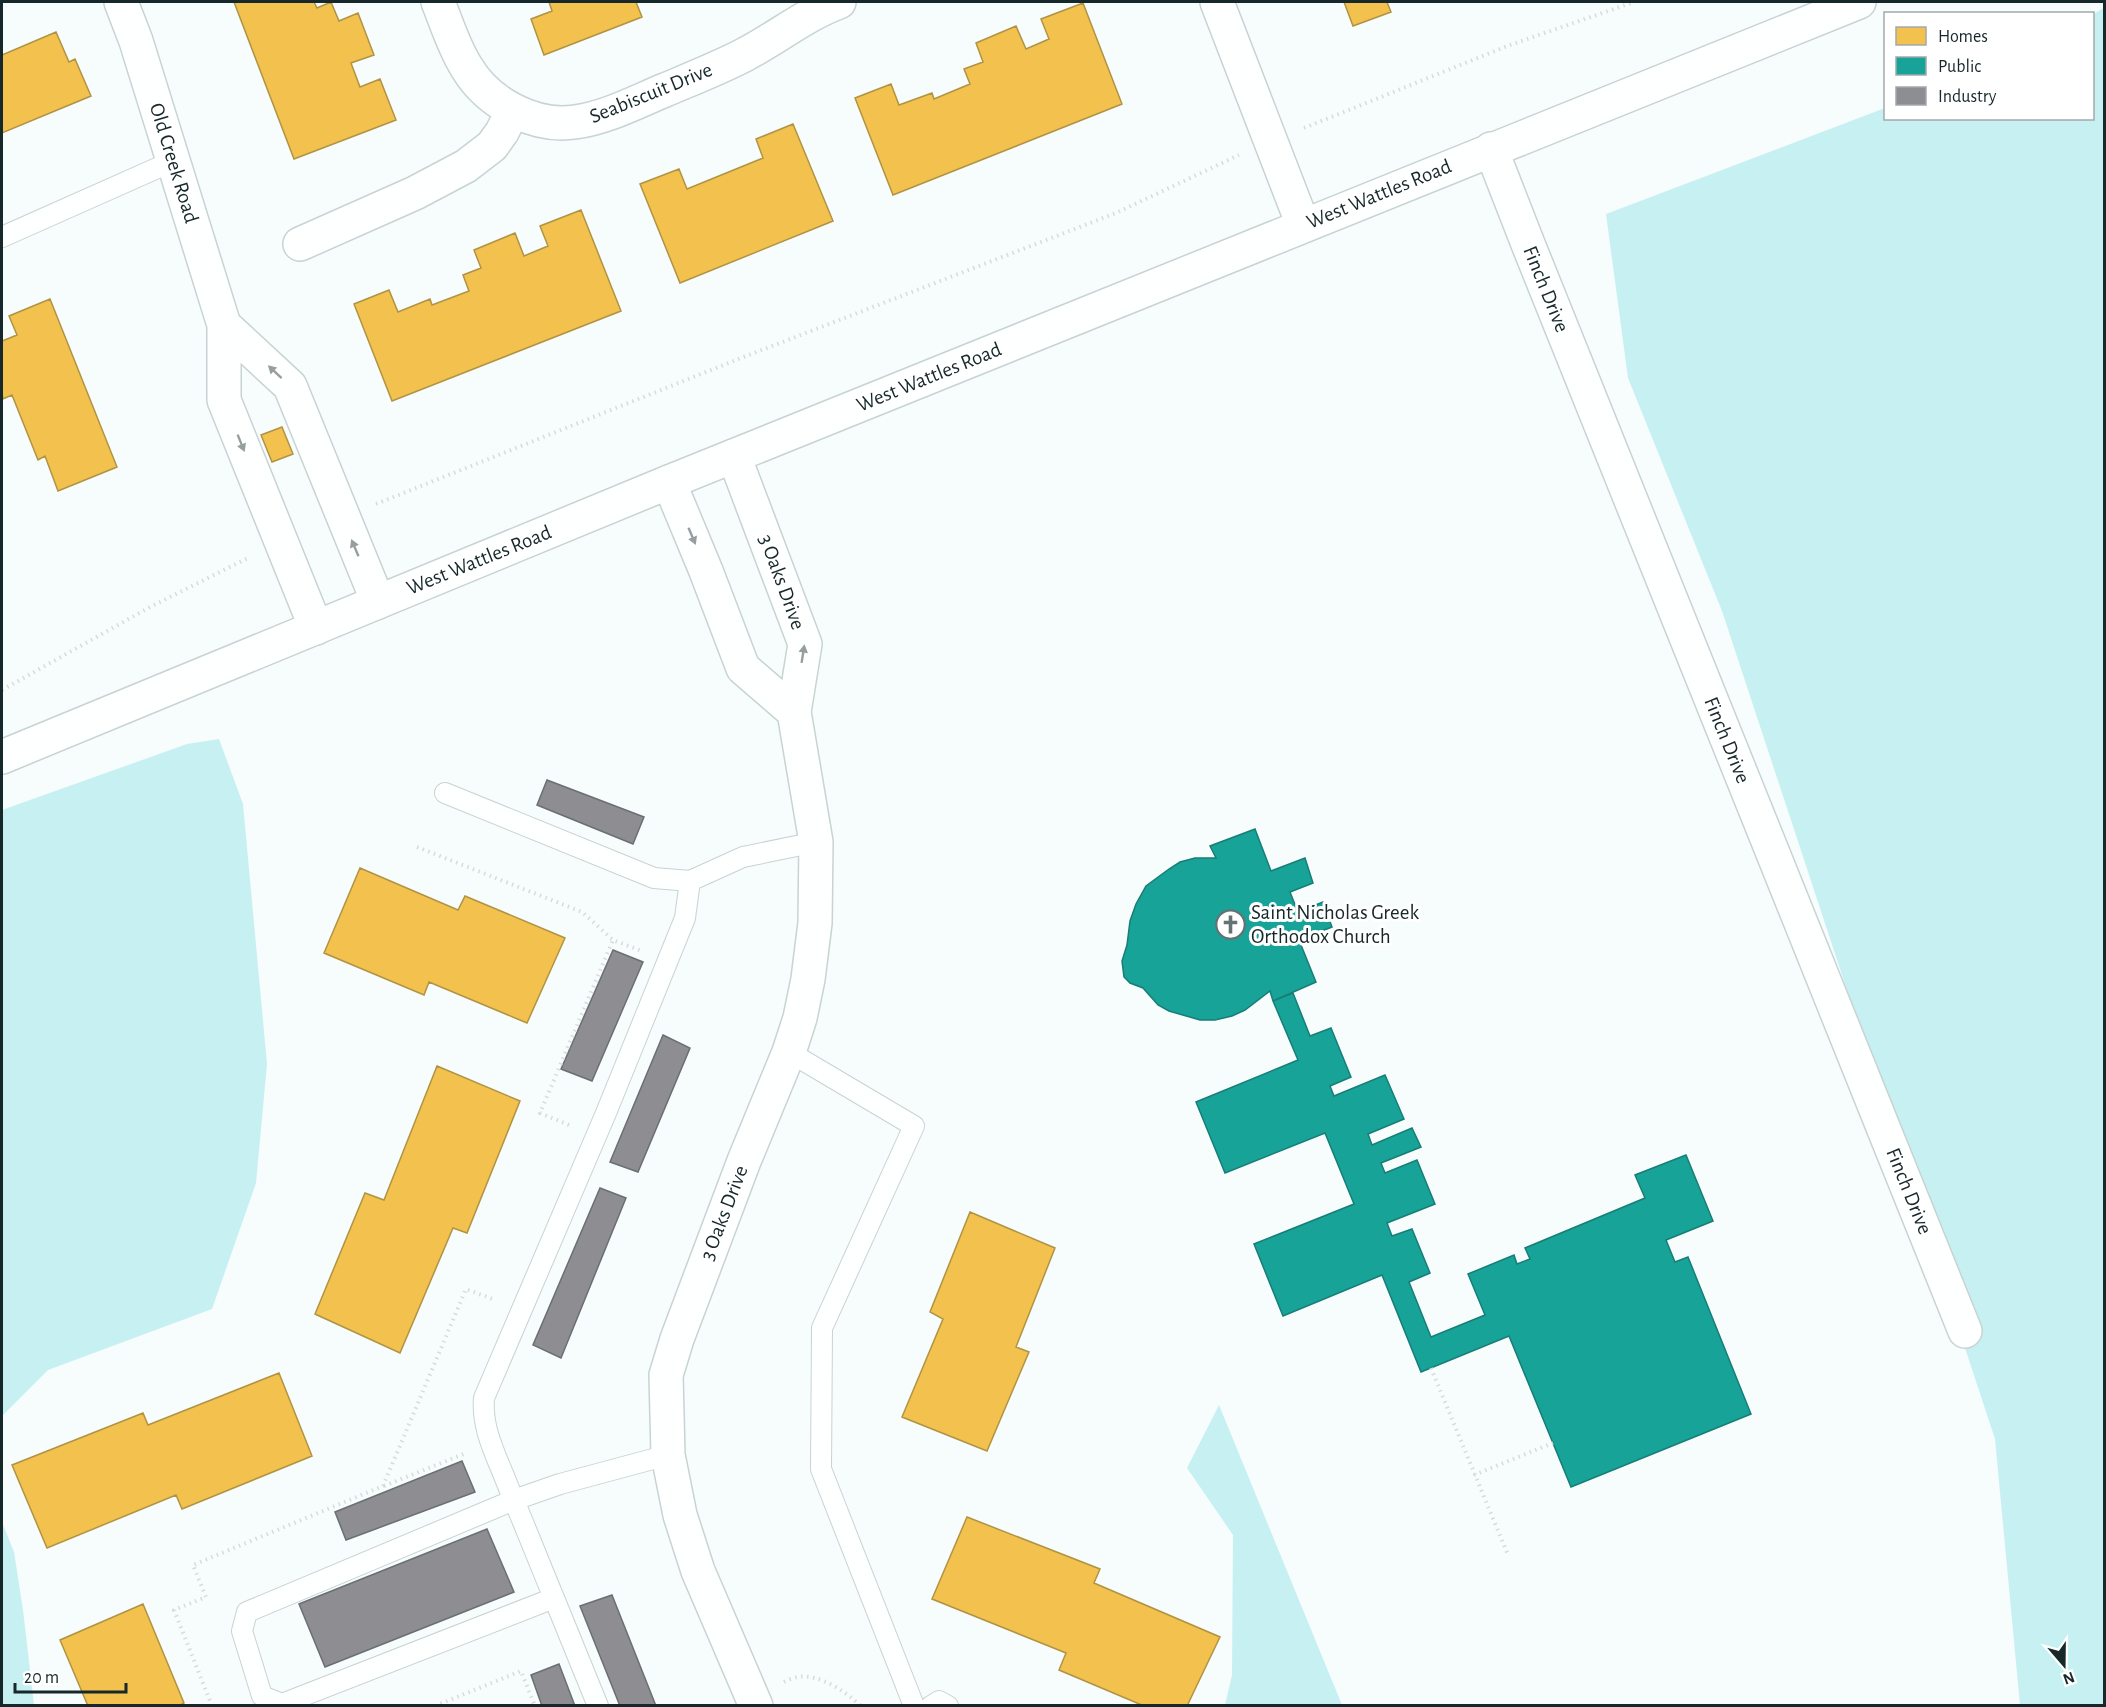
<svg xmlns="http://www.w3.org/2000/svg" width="2106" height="1707" font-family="'Alegreya Sans',sans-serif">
<rect width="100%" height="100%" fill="#f7fcfc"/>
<path fill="#c7f0f3" d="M2104 8V1705H2020L1995 1439 1722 611 1628 378 1606 214 1885 108 1886 118H2092L2093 14Z
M219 739 243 804 267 1064 256 1183 212 1309 48 1370 2 1416V810L187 744Z
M1219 1405 1342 1705H1225L1232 1675 1233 1535 1187 1468Z
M2 1522 14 1552 23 1610 34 1705H2Z"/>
<path fill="#f2c14e" stroke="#b09343" stroke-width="1.5" d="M234 2H314L317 8 331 2 339 21 358 13 374 55 351 63 360 87 380 79 396 120 294 159Z
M549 2H636L642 17 544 55 531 19 552 11Z
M1344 2H1387L1391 12 1353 26Z
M1083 3 1122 104 893 195 855 98 891 84 899 105 932 93 934 99 970 84 964 69 983 62 976 43 1016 26 1026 49 1049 39 1041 19Z
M56 32 69 62 75 59 91 96 2 133V55Z
M793 124 833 221 680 283 640 184 679 169 687 189 763 158 756 139Z
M581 210 621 311 392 401 354 304 389 290 398 312 430 299 432 305 469 291 463 275 481 268 474 250 515 233 524 256 548 246 540 226Z
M50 299 117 467 58 491 45 456 38 460 12 395 3 399 2 394V341L17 335 9 316Z
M282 427 293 454 272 462 261 435Z
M360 868 458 910 465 896 565 938 527 1023 429 982 424 995 324 953Z
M437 1066 520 1101 467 1233 453 1228 400 1353 315 1314 365 1193 384 1200Z
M970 1212 1055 1248 1016 1347 1029 1352 987 1451 902 1417 943 1319 930 1312Z
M279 1373 312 1456 182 1509 176 1495 47 1548 12 1465 143 1413 148 1425Z
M967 1517 1100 1569 1094 1583 1220 1637 1187 1706H1144L1059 1670 1066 1653 932 1599Z
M143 1604 184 1703 179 1706H88L60 1640Z"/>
<path fill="#17a398" stroke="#177e77" stroke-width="1.5" d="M1255 829 1271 871 1305 858 1313 883 1290 892 1298 912 1323 902 1332 927 1299 940 1316 982 1273 1001 1270 991 1245 1010 1232 1016 1215 1020H1200L1169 1011 1158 1005 1143 988 1130 983 1124 977 1122 961 1127 945 1130 921 1136 904 1146 886 1169 869 1180 862 1195 858H1216L1210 846Z
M1293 993 1310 1036 1331 1028 1351 1077 1330 1086 1334 1096 1385 1075 1404 1119 1368 1134 1372 1145 1412 1128 1421 1147 1381 1163 1385 1173 1417 1160 1435 1204 1387 1223 1392 1236 1412 1229 1430 1273 1409 1282 1431 1337 1485 1315 1468 1274 1514 1255 1517 1264 1530 1259 1525 1248 1645 1198 1635 1175 1686 1155 1713 1221 1666 1240 1675 1262 1688 1257 1751 1414 1571 1487 1509 1336 1421 1372 1382 1275 1283 1316 1254 1244 1354 1204 1325 1133 1225 1173 1196 1102 1298 1060 1273 1001Z"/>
<path fill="#8d8d92" stroke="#6a6f73" stroke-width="1.5" d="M547 780 644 817 633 844 537 805Z
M613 950 643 962 592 1081 561 1069Z
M663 1035 690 1048 638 1172 610 1162Z
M600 1188 626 1198 561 1358 533 1345Z
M462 1461 475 1492 346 1540 335 1512Z
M487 1529 514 1592 325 1667 299 1604Z
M612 1595 656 1706H620L580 1606Z
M559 1664 575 1706H542L531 1675Z"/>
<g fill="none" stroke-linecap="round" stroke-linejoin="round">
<defs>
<path id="service" d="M2 237 173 161
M445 793 654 878 690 881
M789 1052 914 1126 822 1328 821 1469 914 1706
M668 1455 560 1484 514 1500 247 1612 242 1631 262 1696 282 1704 554 1598C539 1562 525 1526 510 1491 499 1461 481 1431 484 1398L606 1113 685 918 690 881 743 857 816 842
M554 1598 598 1706
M931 1706 939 1701 948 1706"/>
<path id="minor" d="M121 2 136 41 224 325V400L316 628
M438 2C447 24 454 48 467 68 488 103 534 128 575 122 606 118 636 102 665 90 691 79 719 68 744 55 777 38 804 15 839 2
M1217 2 1303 225
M1491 149 1528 244 1965 1331
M300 244 415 193 466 166 492 146 502 132 513 110
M224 325 290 386 378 602
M734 456 805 644 794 712 816 842 815 923 808 979 800 1018 789 1052 744 1161 677 1339 666 1375 668 1455 680 1515 698 1571 756 1706
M669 482 706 571 743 668 794 712"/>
<path id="tertiary" d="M2 757 669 482 1859 2"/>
</defs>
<use href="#service" stroke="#c8d3d3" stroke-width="22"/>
<use href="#minor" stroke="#c8d3d3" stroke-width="36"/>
<use href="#tertiary" stroke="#c8d3d3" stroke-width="36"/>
<path stroke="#d9dbdb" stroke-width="4" stroke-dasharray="1.5 4.5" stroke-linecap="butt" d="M1304 128 1510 45 1634 2
M376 504 736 360 1116 213 1239 155
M2 690 150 607 250 557
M417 847 582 912 613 940
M569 1125 540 1113 613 940 642 951
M1431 1368 1508 1555
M1474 1475 1553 1443
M384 1486 466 1453
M784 1682C788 1680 793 1678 797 1677 819 1673 846 1692 861 1706
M212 1706 174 1610 206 1597 193 1565 383 1486 466 1289 495 1300
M435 1706 521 1671 535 1706"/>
<use href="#service" stroke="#feffff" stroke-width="20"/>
<use href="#minor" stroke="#feffff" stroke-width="33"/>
<use href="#tertiary" stroke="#feffff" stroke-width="33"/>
</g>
<defs><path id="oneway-solid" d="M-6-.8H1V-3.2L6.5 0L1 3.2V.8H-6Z" transform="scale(1.5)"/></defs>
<g fill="#969e9f">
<use href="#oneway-solid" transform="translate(275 372) rotate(-137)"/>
<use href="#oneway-solid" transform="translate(241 443) rotate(68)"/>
<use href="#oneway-solid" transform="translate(692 536) rotate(67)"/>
<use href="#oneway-solid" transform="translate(355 548) rotate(-113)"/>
<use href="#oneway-solid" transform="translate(803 654) rotate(-81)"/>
</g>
<defs>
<symbol id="church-ring" viewBox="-11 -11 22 22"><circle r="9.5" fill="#fff" stroke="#657274" stroke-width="1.5"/><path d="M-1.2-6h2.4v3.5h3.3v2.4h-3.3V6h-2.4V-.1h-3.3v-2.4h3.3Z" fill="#657274"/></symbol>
</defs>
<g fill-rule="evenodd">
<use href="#church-ring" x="1214" y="908" width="33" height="33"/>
</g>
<g text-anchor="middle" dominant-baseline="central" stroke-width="6" stroke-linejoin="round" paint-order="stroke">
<g font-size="21" fill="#17282a" stroke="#fff">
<text transform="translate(651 93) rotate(-22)">Seabiscuit Drive</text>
<text transform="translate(174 163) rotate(73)">Old Creek Road</text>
<text transform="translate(1379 194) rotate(-22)">West Wattles Road</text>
<text transform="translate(1546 289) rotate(68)">Finch Drive</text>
<text transform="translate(929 377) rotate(-22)">West Wattles Road</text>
<text transform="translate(479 560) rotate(-22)">West Wattles Road</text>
<text transform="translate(782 582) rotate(70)">3 Oaks Drive</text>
<text transform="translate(1727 740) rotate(68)">Finch Drive</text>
<text transform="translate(1909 1191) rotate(68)">Finch Drive</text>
<text transform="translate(724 1213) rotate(-69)">3 Oaks Drive</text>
</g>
<g font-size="21" fill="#17282a" stroke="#fff" text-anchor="start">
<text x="1251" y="912">Saint Nicholas Greek<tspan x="1251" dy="24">Orthodox Church</tspan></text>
</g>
</g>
<rect width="2106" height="1707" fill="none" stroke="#17282a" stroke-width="6"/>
<rect x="1884" y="12" width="210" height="108" fill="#ffffff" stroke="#a2a9aa" stroke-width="1.5"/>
<rect x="1896" y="27" width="30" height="18" fill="#f2c14e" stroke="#a2a9aa" stroke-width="1.5"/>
<text x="1938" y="42" font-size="18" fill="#17282a">Homes</text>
<rect x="1896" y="57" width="30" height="18" fill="#17a398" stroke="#a2a9aa" stroke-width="1.5"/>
<text x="1938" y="72" font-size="18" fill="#17282a">Public</text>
<rect x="1896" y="87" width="30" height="18" fill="#8d8d92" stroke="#a2a9aa" stroke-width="1.5"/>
<text x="1938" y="102" font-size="18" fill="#17282a">Industry</text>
<g transform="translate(2064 1665) rotate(160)" stroke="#ffffff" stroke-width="4.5" paint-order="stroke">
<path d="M0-4.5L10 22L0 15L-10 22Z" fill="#17282a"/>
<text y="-9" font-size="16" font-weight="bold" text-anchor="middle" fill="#17282a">N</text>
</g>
<path d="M15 1683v9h111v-9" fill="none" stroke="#17282a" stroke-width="3"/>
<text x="24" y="1683" font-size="18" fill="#17282a" stroke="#ffffff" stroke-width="4.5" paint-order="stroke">20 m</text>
</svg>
